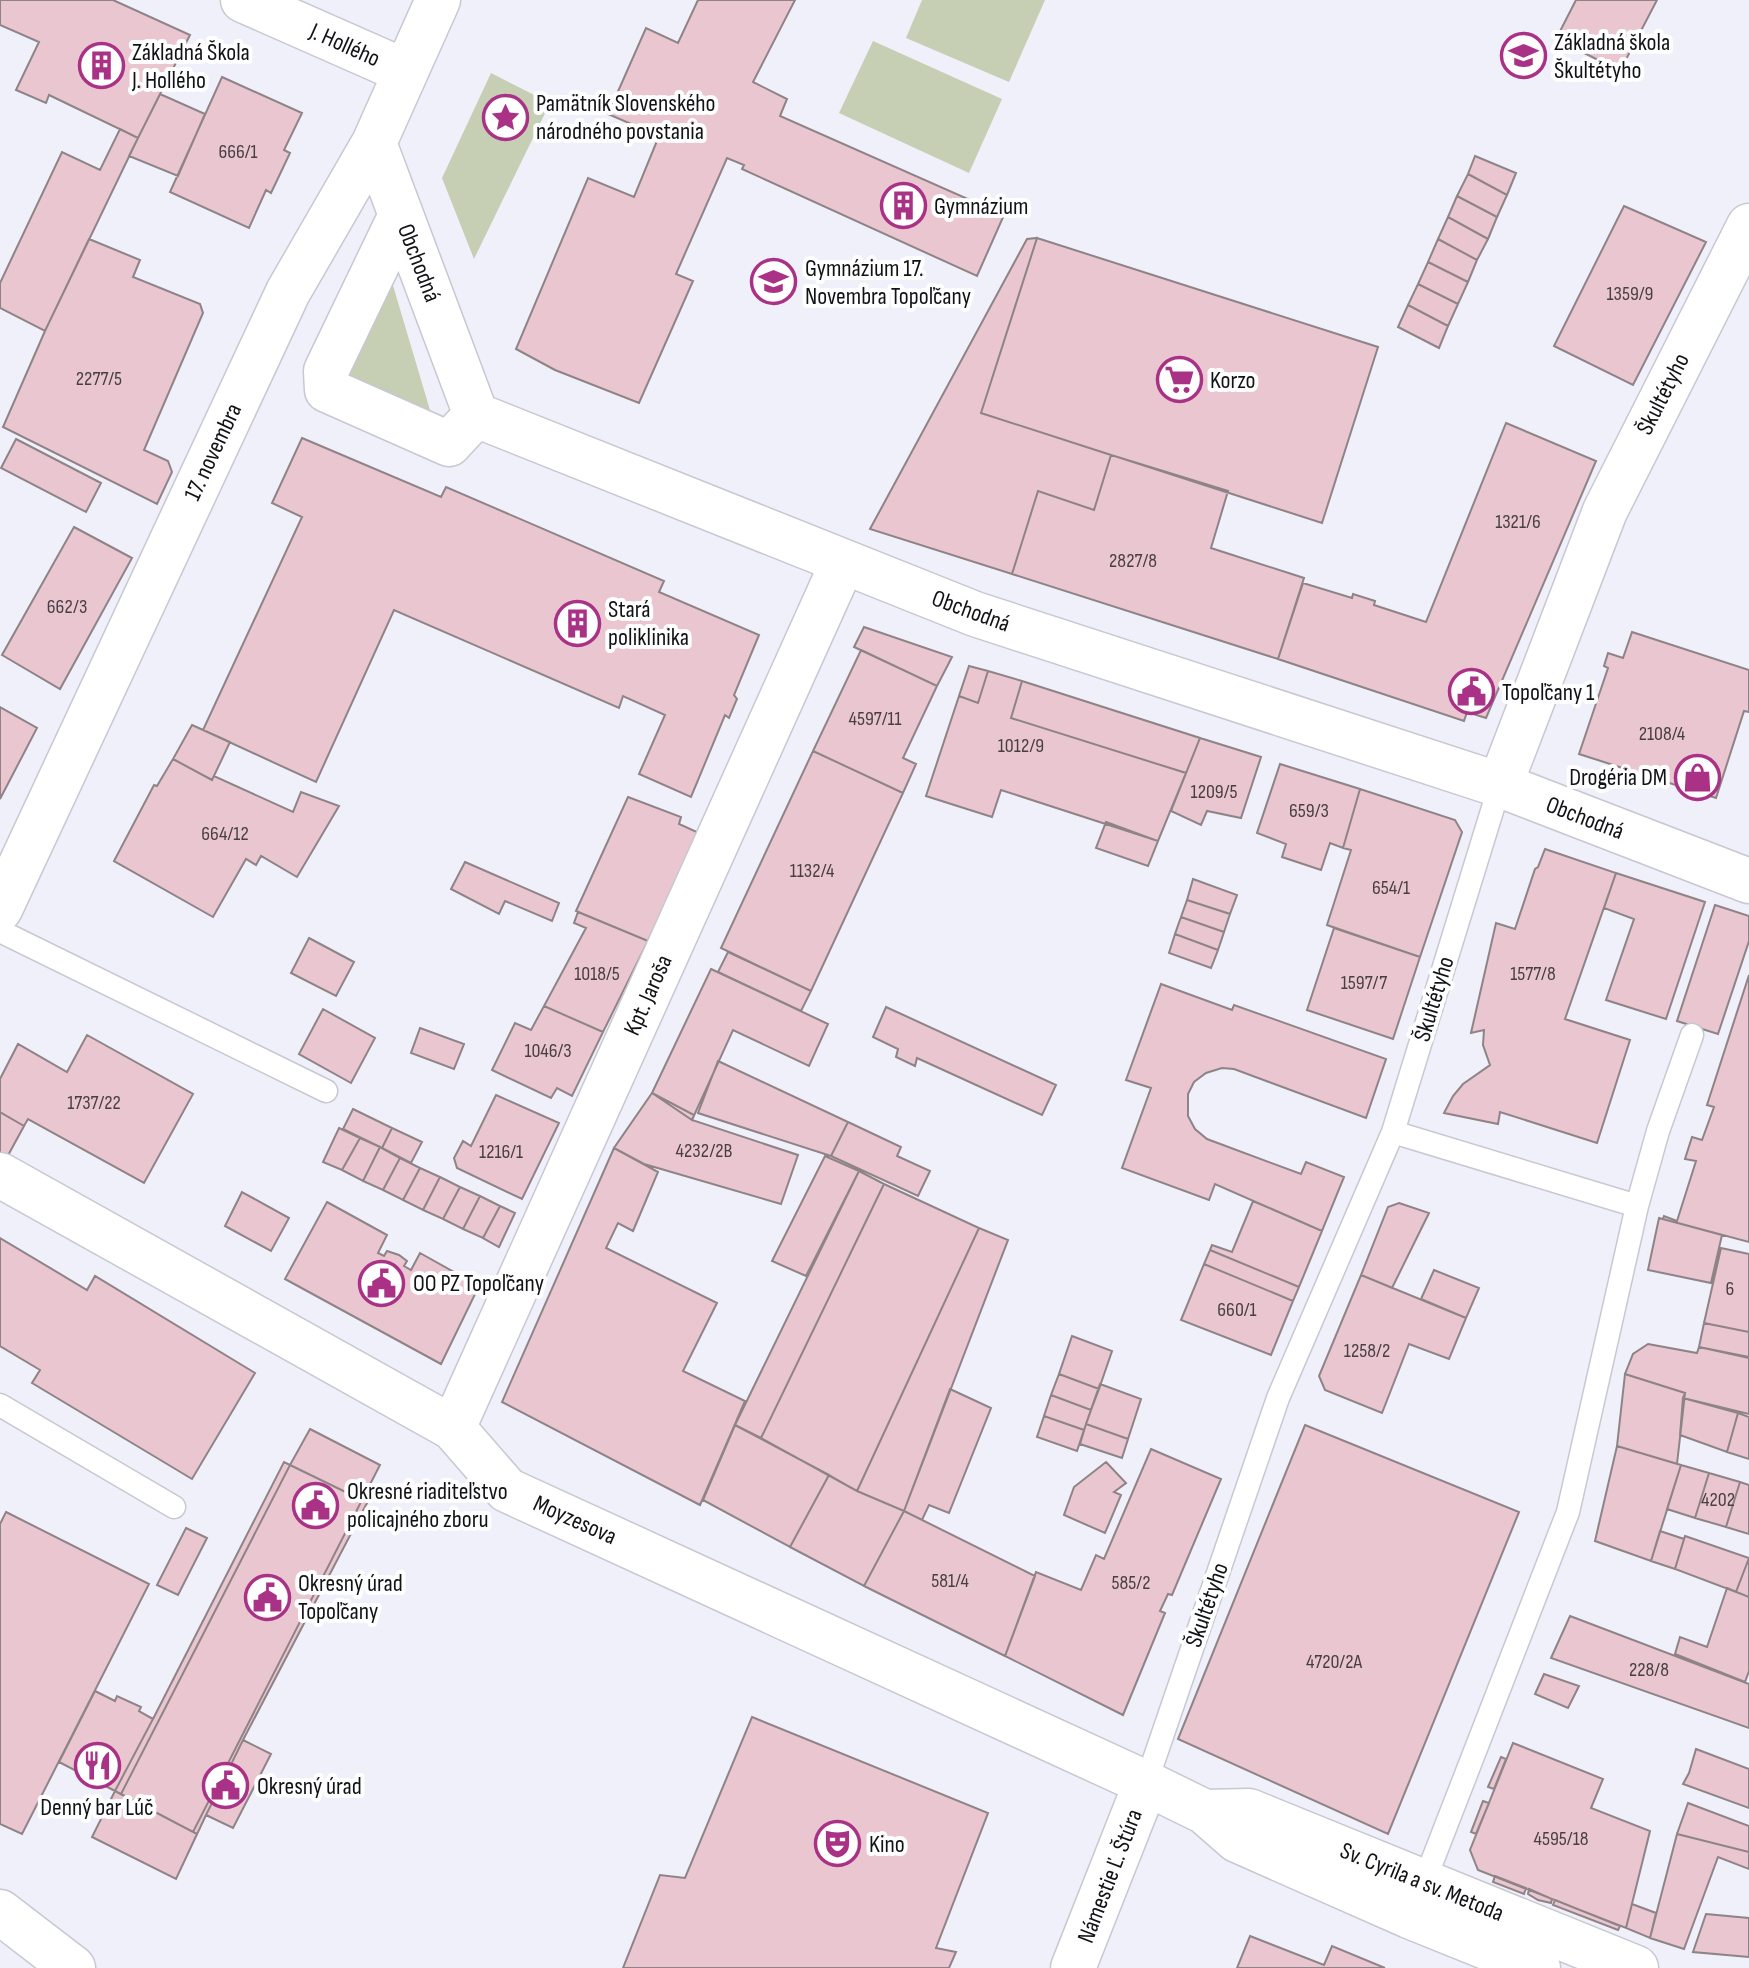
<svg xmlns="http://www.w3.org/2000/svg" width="1749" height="1968" font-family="'Sofia Sans Condensed',sans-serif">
<rect width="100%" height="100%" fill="#eff0fa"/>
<path fill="#c6ceb3" d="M922 0H1045L1009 82 906 38Z
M873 41 1002 99 969 173 839 113Z
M491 73 550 103 474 259 442 178Z
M386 262 435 427 333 377Z"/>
<path fill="#eac6d0" stroke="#8e8386" stroke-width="2" d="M0 0H113L190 35 138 138 49 95 46 103 16 90 39 42 0 25Z
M698 0H795L753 82 787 99 780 116 1004 215 977 276 742 169 744 165 727 158 676 274 693 281 639 403 555 370 516 349 588 178 634 197 659 136 608 114 646 28 678 43Z
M1576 0H1657L1620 71 1556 39Z
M222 77 302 113 284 150 290 153 271 193 266 190 249 228 170 192Z
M160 94 205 114 178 176 129 156Z
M120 129 138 138 45 331 0 308V283L62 152 100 170Z
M1475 156 1516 173 1507 195 1468 174Z
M1468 174 1507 195 1497 217 1457 196Z
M1457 196 1497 217 1488 239 1448 217Z
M1624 206 1706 242 1633 385 1554 346Z
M1448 217 1488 239 1477 260 1438 239Z
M1037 238 1378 347 1322 523 981 413Z
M1037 238 981 413 1111 455 1094 510 1038 491 1012 574 870 529 1027 239Z
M89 239 140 260 133 277 200 304 203 313 144 450 168 461 172 472 157 504 3 427 45 331Z
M1438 239 1477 260 1468 282 1428 262Z
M1428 262 1468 282 1458 304 1418 284Z
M1418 284 1458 304 1448 326 1408 305Z
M1408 305 1448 326 1439 348 1398 327Z
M1506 423 1596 461 1486 718 1467 712 1464 721 1278 659 1303 583 1352 598 1353 594 1375 601 1374 605 1426 622Z
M302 438 441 497 446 487 664 581 659 592 759 635 734 695 737 699 729 718 725 715 691 797 639 774 665 715 623 696 619 708 394 610 316 782 203 730 302 517 272 503Z
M16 439 101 483 86 512 1 468Z
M1111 455 1228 491 1211 548 1304 578 1278 659 1012 574 1038 491 1094 510Z
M74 527 132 558 60 689 2 655Z
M864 627 952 657 937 686 854 647Z
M1632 632 1749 670V712L1744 711 1716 798 1579 754 1608 668 1604 666 1608 653 1623 658Z
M861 650 937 686 903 758 916 764 903 793 813 751Z
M969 666 988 671 978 703 959 696Z
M988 671 1022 681 1011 718 1186 773 1158 841 1001 790 992 817 926 796 959 696 978 703Z
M1022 681 1200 738 1186 773 1011 718Z
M0 707 37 728 0 799Z
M192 725 230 742 212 780 173 759Z
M1200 738 1261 757 1241 818 1207 811 1201 825 1171 811Z
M813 751 903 793 811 991 721 948Z
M173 759 212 780 214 776 293 812 301 792 339 806 297 877 261 856 256 865 246 859 213 917 114 861 154 785 157 786Z
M1280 764 1360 789 1343 848 1330 843 1321 870 1282 857 1286 844 1257 833Z
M1360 789 1455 820 1462 832 1420 957 1327 925 1351 850 1343 848Z
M628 797 681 817 679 824 699 833 648 941 576 911Z
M1106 822 1158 841 1148 866 1096 848Z
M1545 849 1616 873 1565 1019 1630 1040 1597 1143 1500 1112 1498 1124 1444 1113 1453 1096 1463 1084 1490 1065 1483 1045 1484 1030 1471 1033 1496 923 1515 929 1535 869 1538 867Z
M465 862 559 903 552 921 505 901 499 914 451 889Z
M1616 873 1705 902 1666 1019 1606 1000 1634 919 1604 908Z
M1193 879 1237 895 1230 914 1187 900Z
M1187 900 1230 914 1224 932 1181 917Z
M1715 905 1749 916V941L1718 1034 1677 1021Z
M578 912 648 941 603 1032 544 1006 586 928 574 923Z
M1181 917 1224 932 1218 950 1175 934Z
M1334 928 1420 957 1393 1039 1307 1010Z
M1175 934 1218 950 1211 968 1169 953Z
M309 938 354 962 336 996 291 973Z
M728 952 811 991 801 1011 718 972Z
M711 969 828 1024 809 1066 733 1030 692 1120 652 1093Z
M1749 975V1242L1663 1219 1664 1216 1677 1221 1696 1161 1685 1159 1692 1137 1702 1140 1714 1107 1707 1105Z
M1161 984 1232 1010 1234 1005 1386 1059 1366 1118 1234 1069 1222 1068 1206 1073 1194 1082 1188 1094V1116L1195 1129 1207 1139 1301 1174 1306 1162 1344 1177 1322 1231 1215 1184 1209 1200 1122 1168 1151 1088 1126 1080Z
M544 1006 603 1032 572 1096 557 1088 551 1098 492 1070 515 1023 531 1030Z
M886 1007 1056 1085 1042 1115 917 1058 915 1066 896 1057 898 1049 873 1037Z
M323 1009 375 1038 351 1083 299 1054Z
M420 1028 464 1044 454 1069 411 1053Z
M87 1035 193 1094 144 1183 28 1119 24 1126 0 1112V1079L18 1044 67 1072Z
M718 1061 848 1122 831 1156 698 1113Z
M652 1093 694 1115 692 1120 798 1155 781 1204 644 1164 614 1148Z
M496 1095 559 1123 522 1199 457 1168 454 1158 463 1141 471 1146Z
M353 1109 392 1128 382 1148 343 1129Z
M0 1112 24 1126 0 1170Z
M848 1122 901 1147 897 1156 930 1171 918 1196 831 1156Z
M339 1128 360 1138 342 1170 323 1162Z
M392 1128 422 1142 411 1163 382 1148Z
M360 1138 380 1147 363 1181 342 1170Z
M380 1147 400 1158 383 1190 363 1181Z
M614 1148 658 1172 633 1231 618 1223 606 1248 717 1303 683 1371 745 1401 700 1505 502 1402Z
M825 1156 859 1171 806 1276 772 1261Z
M400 1158 420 1168 403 1200 383 1190Z
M420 1168 440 1177 423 1210 403 1200Z
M859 1171 884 1184 761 1438 735 1425Z
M440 1177 460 1187 443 1219 423 1210Z
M884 1184 979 1228 857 1491 761 1438Z
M460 1187 480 1196 463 1229 443 1219Z
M242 1192 289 1218 271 1251 225 1226Z
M480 1196 500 1206 483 1238 463 1229Z
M1253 1201 1322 1231 1299 1287 1210 1250 1212 1245 1232 1252Z
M327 1202 387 1235 378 1253 384 1256 387 1251 399 1255 407 1261 404 1266 411 1270 420 1253 479 1286 441 1364 285 1279Z
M1399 1203 1429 1213 1392 1288 1361 1275 1388 1207Z
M500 1206 515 1213 499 1247 483 1238Z
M1659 1218 1722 1235 1711 1283 1648 1270Z
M979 1228 1008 1240 904 1511 857 1491Z
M0 1238 87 1290 95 1276 255 1373 192 1479 32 1383 40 1370 0 1346Z
M1721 1248 1749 1254V1332L1704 1323Z
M1210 1250 1299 1287 1293 1301 1204 1264Z
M1204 1264 1293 1301 1271 1355 1181 1320Z
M1434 1270 1479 1288 1466 1318 1421 1299Z
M1361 1275 1466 1318 1449 1359 1409 1344 1382 1413 1325 1390 1319 1376Z
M1704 1323 1749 1332V1357L1699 1347Z
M1072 1336 1112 1351 1099 1389 1059 1374Z
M1648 1344 1697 1353 1699 1347 1749 1358V1414L1683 1398 1685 1393 1625 1374 1633 1354Z
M1059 1374 1099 1389 1091 1410 1051 1395Z
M1625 1374 1685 1393 1677 1464 1617 1446Z
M1100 1384 1141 1399 1128 1439 1086 1424Z
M950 1389 991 1408 949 1513 929 1505 922 1520 904 1511Z
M1051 1395 1091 1410 1084 1430 1044 1416Z
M1683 1398 1738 1413 1727 1452 1680 1435Z
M1738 1413 1749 1417V1459L1727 1452Z
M1044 1416 1084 1430 1077 1451 1037 1437Z
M1086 1424 1128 1439 1122 1458 1080 1444Z
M735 1425 829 1475 790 1547 703 1500Z
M1305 1425 1519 1512 1388 1834 1178 1739Z
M310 1429 380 1465 362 1500 367 1503 243 1740 271 1754 233 1828 206 1815 176 1879 92 1837 115 1791 59 1762 95 1691 115 1701 117 1696 141 1707 139 1711 153 1719 284 1462 290 1465Z
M310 1429 380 1465 362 1500 290 1465Z
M1617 1446 1681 1465 1651 1561 1595 1541Z
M1151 1449 1221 1479 1172 1595 1168 1594 1160 1611 1165 1613 1123 1715 1005 1656 1036 1572 1081 1590 1096 1555 1104 1559Z
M1106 1462 1126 1483 1114 1492 1121 1495 1105 1533 1064 1515 1074 1487Z
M290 1465 362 1500 193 1832 121 1794Z
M1681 1465 1709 1473 1695 1518 1667 1509Z
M1709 1473 1740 1482 1726 1527 1695 1518Z
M829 1475 857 1491 904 1511 864 1586 790 1547Z
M1740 1482 1749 1485V1534L1726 1527Z
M904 1511 1035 1576 1005 1656 864 1586Z
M6 1512 149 1584 22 1834 0 1824V1524Z
M186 1528 207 1538 178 1595 157 1585Z
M1660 1531 1684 1539 1675 1569 1651 1561Z
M1685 1536 1749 1558 1736 1592 1675 1569Z
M1749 1558V1597L1736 1592Z
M1727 1588 1749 1597V1671L1745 1682 1675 1654 1680 1637 1707 1647Z
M1570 1616 1749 1684V1728L1551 1658Z
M1544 1674 1579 1686 1568 1708 1535 1694Z
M95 1691 115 1701 117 1696 141 1707 139 1711 153 1719 115 1791 59 1762Z
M752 1717 988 1813 936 1948 956 1952 949 1968H623L660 1875 685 1878Z
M243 1740 271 1754 233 1828 206 1815Z
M1513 1743 1603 1779 1591 1808 1650 1831 1626 1928 1478 1870 1470 1850Z
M1696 1749 1749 1769V1808L1683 1784 1689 1773Z
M1501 1757 1506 1759 1494 1789 1488 1787Z
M115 1791 197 1834 176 1879 92 1837Z
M1483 1801 1489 1803 1476 1834 1471 1832Z
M1688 1803 1749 1826V1852L1677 1834Z
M1677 1834 1749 1852V1869L1718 1857 1684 1949 1650 1938Z
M1495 1876 1526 1888 1524 1894 1493 1882Z
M1529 1889 1552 1899 1551 1903 1538 1900 1528 1894Z
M1555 1900 1620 1926 1618 1930 1553 1905Z
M1632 1904 1656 1913 1650 1938 1626 1928Z
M1706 1914 1749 1918V1957L1693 1952Z
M1250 1936 1324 1965 1332 1946 1385 1968H1237Z"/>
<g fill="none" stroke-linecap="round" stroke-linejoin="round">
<defs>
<path id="lane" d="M0 931 326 1091
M1393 1132 1637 1206
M0 1405 174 1507
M1146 1783 1278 1398 1393 1132 1500 785
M1421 1890 1568 1512 1637 1206 1658 1131 1692 1035"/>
<path id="street" d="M243 0 404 71
M374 143 476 415 975 614 1500 785 1749 881
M401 215 326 371 327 390 449 444 476 415
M1500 785 1605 511 1749 226
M0 909 288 292 374 143 438 0
M0 1175 453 1428 507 1490 1146 1783 1205 1812 1237 1840 1409 1916 1538 1968
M453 1428 843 562
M1205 1812 1249 1811 1636 1968
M0 1912 73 1968
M1073 1968 1146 1783"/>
</defs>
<use href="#lane" stroke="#c7c8d2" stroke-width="25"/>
<use href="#street" stroke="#c7c8d2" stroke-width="47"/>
<use href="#lane" stroke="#fff" stroke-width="22"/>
<use href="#street" stroke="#fff" stroke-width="44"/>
</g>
<defs>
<symbol id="school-ring" viewBox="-11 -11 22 22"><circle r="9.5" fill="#fefefe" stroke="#a93186" stroke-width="1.5"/><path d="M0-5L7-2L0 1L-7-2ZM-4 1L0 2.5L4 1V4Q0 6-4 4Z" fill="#a93186"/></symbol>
<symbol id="building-ring" viewBox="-11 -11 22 22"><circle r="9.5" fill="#fefefe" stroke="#a93186" stroke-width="1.5"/><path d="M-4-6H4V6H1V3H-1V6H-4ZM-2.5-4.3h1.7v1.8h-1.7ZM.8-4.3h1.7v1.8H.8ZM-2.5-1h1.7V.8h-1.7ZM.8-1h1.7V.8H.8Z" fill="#a93186"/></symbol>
<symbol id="sight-ring" viewBox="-11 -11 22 22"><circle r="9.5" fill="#fefefe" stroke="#a93186" stroke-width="1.5"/><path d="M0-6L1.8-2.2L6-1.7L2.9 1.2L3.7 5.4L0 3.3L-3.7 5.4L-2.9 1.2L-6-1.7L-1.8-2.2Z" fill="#a93186"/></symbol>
<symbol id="supermarket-ring" viewBox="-11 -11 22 22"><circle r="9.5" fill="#fefefe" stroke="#a93186" stroke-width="1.5"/><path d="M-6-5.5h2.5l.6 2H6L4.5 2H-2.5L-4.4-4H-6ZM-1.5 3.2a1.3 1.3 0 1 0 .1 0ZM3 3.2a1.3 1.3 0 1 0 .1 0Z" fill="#a93186"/></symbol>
<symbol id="civic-ring" viewBox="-11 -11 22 22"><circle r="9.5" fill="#fefefe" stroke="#a93186" stroke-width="1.5"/><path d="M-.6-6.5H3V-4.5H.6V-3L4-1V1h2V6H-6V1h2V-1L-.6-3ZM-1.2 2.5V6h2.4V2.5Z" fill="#a93186"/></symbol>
<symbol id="shop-ring" viewBox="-11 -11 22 22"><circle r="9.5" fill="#fefefe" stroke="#a93186" stroke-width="1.5"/><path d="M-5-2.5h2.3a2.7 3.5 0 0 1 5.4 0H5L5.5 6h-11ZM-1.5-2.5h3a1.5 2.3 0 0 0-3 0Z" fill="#a93186"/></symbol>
<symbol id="restaurant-ring" viewBox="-11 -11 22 22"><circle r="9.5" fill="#fefefe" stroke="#a93186" stroke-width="1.5"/><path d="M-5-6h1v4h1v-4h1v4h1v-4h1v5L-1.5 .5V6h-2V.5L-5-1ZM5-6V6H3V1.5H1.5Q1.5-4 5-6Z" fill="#a93186"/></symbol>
<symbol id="theatre-ring" viewBox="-11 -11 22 22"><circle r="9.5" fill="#fefefe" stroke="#a93186" stroke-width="1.5"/><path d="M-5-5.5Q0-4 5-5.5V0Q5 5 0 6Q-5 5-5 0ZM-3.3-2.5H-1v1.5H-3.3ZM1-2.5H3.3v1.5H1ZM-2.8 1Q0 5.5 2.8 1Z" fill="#a93186"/></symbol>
</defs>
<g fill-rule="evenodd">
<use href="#school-ring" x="1498" y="30" width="51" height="51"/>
<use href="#building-ring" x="76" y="40" width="51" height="51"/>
<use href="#sight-ring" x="480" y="92" width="51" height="51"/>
<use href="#building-ring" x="878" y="180" width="51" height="51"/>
<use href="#school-ring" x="748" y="256" width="51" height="51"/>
<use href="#supermarket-ring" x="1154" y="354" width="51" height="51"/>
<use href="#building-ring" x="552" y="598" width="51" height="51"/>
<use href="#civic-ring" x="1446" y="666" width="51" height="51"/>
<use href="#shop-ring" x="1672" y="752" width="51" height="51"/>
<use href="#civic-ring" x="356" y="1258" width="51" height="51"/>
<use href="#civic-ring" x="290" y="1480" width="51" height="51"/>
<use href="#civic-ring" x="242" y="1572" width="51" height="51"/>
<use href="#restaurant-ring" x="72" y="1740" width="51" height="51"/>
<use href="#civic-ring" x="200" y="1760" width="51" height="51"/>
<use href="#theatre-ring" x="812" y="1818" width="51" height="51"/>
</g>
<g text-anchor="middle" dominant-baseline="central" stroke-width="8" stroke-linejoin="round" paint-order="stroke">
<g font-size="20" fill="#473f44">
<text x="238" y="152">666/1</text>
<text x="1630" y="294">1359/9</text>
<text x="99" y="379">2277/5</text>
<text x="1518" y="522">1321/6</text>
<text x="1133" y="561">2827/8</text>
<text x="67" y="607">662/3</text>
<text x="875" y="719">4597/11</text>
<text x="1662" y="734">2108/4</text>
<text x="1021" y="746">1012/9</text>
<text x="1214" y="792">1209/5</text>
<text x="1309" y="811">659/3</text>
<text x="225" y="834">664/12</text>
<text x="812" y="871">1132/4</text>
<text x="1391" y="888">654/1</text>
<text x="597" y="974">1018/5</text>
<text x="1533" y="974">1577/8</text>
<text x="1364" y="983">1597/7</text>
<text x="548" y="1051">1046/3</text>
<text x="94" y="1103">1737/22</text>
<text x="704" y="1151">4232/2B</text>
<text x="501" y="1152">1216/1</text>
<text x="1730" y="1289">6</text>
<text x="1237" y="1310">660/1</text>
<text x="1367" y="1351">1258/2</text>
<text x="1718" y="1500">4202</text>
<text x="950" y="1581">581/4</text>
<text x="1131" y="1583">585/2</text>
<text x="1334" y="1662">4720/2A</text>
<text x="1649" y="1670">228/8</text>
<text x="1561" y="1839">4595/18</text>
</g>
<g font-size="24" fill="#111215" stroke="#fefefe" text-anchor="start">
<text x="1554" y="42">Základná škola<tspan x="1554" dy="28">Škultétyho</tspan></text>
<text x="132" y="52">Základná Škola<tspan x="132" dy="28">J. Hollého</tspan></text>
<text x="536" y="103">Pamätník Slovenského<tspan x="536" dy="28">národného povstania</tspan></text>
<text x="934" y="206">Gymnázium</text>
<text x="805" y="268">Gymnázium 17.<tspan x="805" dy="28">Novembra Topoľčany</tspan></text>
<text x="1210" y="380">Korzo</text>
<text x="608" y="609">Stará<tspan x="608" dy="28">poliklinika</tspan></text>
<text x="1502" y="692">Topoľčany 1</text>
<text x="1667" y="777" text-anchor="end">Drogéria DM</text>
<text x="413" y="1283">OO PZ Topoľčany</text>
<text x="347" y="1491">Okresné riaditeľstvo<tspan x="347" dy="28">policajného zboru</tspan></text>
<text x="298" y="1583">Okresný úrad<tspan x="298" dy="28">Topoľčany</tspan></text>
<text x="257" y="1786">Okresný úrad</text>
<text x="97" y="1807" text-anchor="middle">Denný bar Lúč</text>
<text x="869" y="1844">Kino</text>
</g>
<g font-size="24" fill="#111215" stroke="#fefefe">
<text transform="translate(345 45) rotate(24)">J. Hollého</text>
<text transform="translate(419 263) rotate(69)">Obchodná</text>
<text transform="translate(1663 394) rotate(-63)">Škultétyho</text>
<text transform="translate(213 452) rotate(-65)">17. novembra</text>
<text transform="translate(971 611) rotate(20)">Obchodná</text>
<text transform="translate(1585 818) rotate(21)">Obchodná</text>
<text transform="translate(648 995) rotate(-66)">Kpt. Jaroša</text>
<text transform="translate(1434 999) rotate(-73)">Škultétyho</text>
<text transform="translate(575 1520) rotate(24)">Moyzesova</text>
<text transform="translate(1207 1605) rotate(-71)">Škultétyho</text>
<text transform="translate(1110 1876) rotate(-69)">Námestie Ľ. Štúra</text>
<text transform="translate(1422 1882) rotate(22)">Sv. Cyrila a sv. Metoda</text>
</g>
</g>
</svg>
